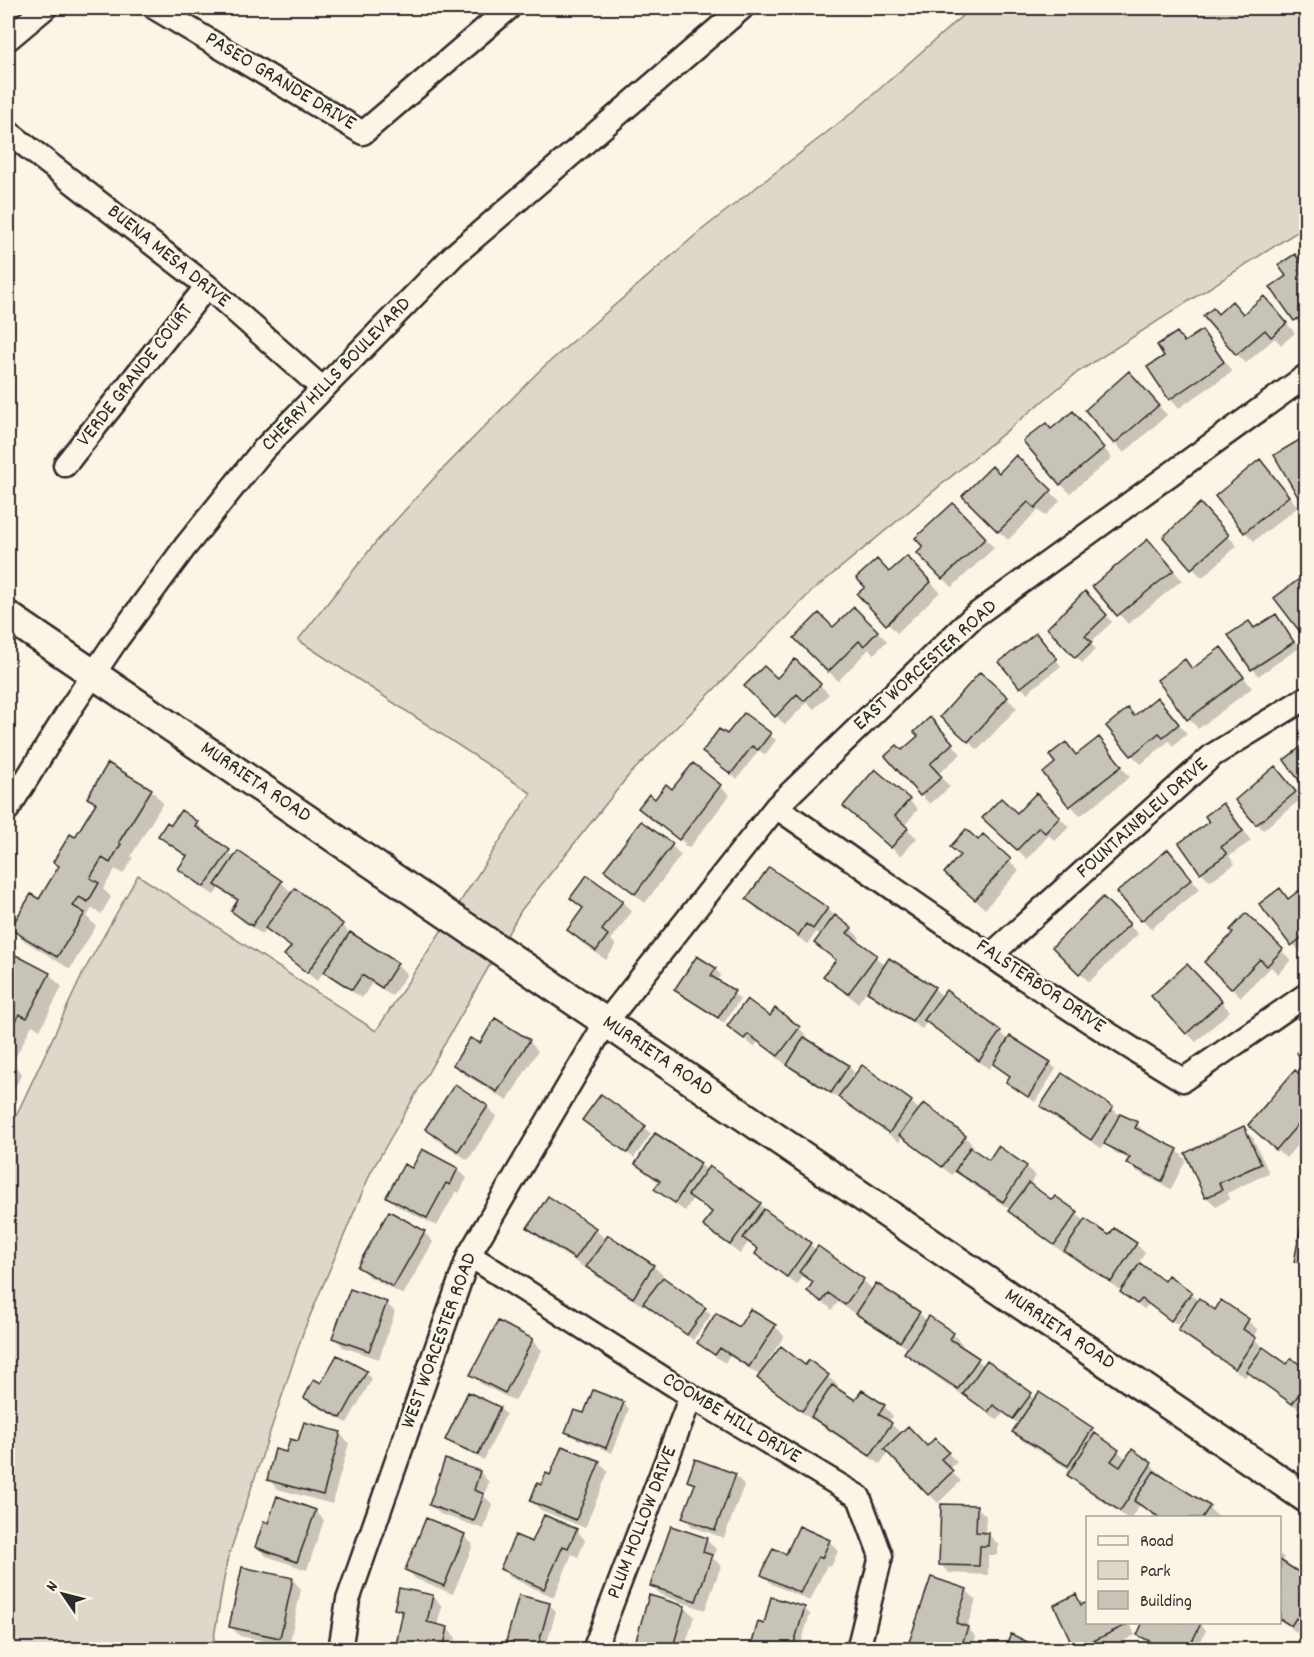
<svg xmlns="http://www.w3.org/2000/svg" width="1314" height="1657" font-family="Dekko,sans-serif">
<rect width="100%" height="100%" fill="#fcf5e5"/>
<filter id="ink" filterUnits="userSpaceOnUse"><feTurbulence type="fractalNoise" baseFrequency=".0167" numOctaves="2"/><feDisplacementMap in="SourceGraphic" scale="12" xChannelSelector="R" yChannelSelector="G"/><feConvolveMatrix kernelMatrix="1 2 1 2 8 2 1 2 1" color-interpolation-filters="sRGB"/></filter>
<g filter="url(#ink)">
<path fill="#ded8ca" stroke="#84827a" stroke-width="1.5" d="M971 8H1306V226L1078 372 811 592 629 775 522 909 371 1172 304 1330 227 1561 212 1649H8V1133L84 971 138 875 376 1031 531 793 298 640 376 542 435 477 540 370 699 232 858 108Z"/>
<path fill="#0003" d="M1295 255 1306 267V328L1305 330 1296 320 1272 288 1288 276Z
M1273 307 1295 333 1281 345 1275 338 1246 363 1237 354 1218 315H1244Z
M1202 332 1211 341 1232 372 1179 408 1170 399 1166 356 1177 334 1186 343Z
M1138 383 1167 415 1124 453 1087 410Z
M1082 422 1112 458 1070 493 1061 484 1051 430Z
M1306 438V503L1299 496 1276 456Z
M1016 457 1060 501 1045 516 1038 510 1008 540 964 496 999 475Z
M1269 471 1298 507 1254 541 1245 532Z
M953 505 994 548 952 587 919 553 925 547Z
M1209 515 1237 546 1202 578 1165 537Z
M1157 551 1182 580 1128 624 1095 587Z
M907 558 940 592 897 633 860 594 890 574Z
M1306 575V638L1276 598Z
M1085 593 1112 622 1090 643 1096 649 1082 663 1049 628Z
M854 609 887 641 874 654 869 649 838 681 796 638 833 630Z
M1276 616 1299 648 1258 676 1230 635 1249 623 1256 629Z
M1042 641 1061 666 1027 693 1021 687Z
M1221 649 1252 688 1198 729 1159 681 1185 661 1193 670Z
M795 661 829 694 814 709 807 702 785 725 746 686 777 680Z
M981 674 1017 708 978 750 951 726Z
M1166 709 1187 734 1173 746 1169 741 1141 764 1132 755 1135 717Z
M744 715 776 740 765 755 759 750 737 779 704 752 727 736Z
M940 729 961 754 938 774 950 787 930 804 921 795 903 752Z
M1099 739 1130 777 1080 816 1045 773 1077 756Z
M1306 745V787L1286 760Z
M693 765 730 795 689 848 684 845 685 843 648 814 655 801 672 792Z
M1280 774 1301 799 1263 830 1237 800Z
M151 790 163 803 131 856 133 858 123 874 115 869 103 889 111 897 101 914 92 908 87 917 96 926 70 969 25 941 12 928 39 901 60 867 55 862 76 839 96 805 89 798Z
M1036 795 1069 827 1055 841 1049 835 1027 859 984 818 1017 815Z
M909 800 918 809 904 826 917 838 901 856 854 816Z
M1223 805 1233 814 1251 841 1229 856 1235 864 1210 881 1201 872 1211 822Z
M181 812 197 823 207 833 205 835 235 858 238 853 281 882 292 893 342 925 351 935 397 965 407 974 392 996 372 983 362 998 336 981 325 970 317 981 286 955 292 948 267 927 262 934 242 921 233 911 239 902 220 887 214 895 189 879 180 869 188 858 169 845 160 836 171 827Z
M983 836 1019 870 985 909 955 882 961 856Z
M672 846 681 855 645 903 606 870Z
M1168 851 1200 889 1151 929 1142 920Z
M587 877 622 902 632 911 611 940 616 945 606 960 578 940 569 930 584 909 572 898Z
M1306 887V951L1302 954 1261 905 1279 890 1290 900Z
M748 899 827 909 851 929 860 938 857 942 886 966 934 988 943 997 1000 1032 1009 1041 1050 1063 1056 1069 1035 1102 1014 1088 1008 1082 1011 1077 993 1063 989 1069 927 1022 922 1029 878 1001 867 990 858 1003 825 976 837 961 816 943 821 936 816 932 808 944 757 909Z
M1103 899 1138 934 1089 982 1054 947Z
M1246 916 1291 960 1278 974 1271 967 1241 997 1206 962 1234 933Z
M8 953 49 974 62 987 40 1030 32 1025 12 1064 22 1073 8 1102Z
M715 969 721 975 717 981 740 999 724 1023 682 995Z
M1196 975 1230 1011 1196 1042 1187 1033Z
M770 1018 799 1028 808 1037 806 1039 848 1066 854 1072 847 1084 849 1085 911 1102 920 1110 965 1137 974 1146 971 1150 989 1162 1026 1167 1036 1176 1029 1185 1052 1203 1056 1198 1085 1221 1110 1237 1136 1244 1145 1253 1138 1264 1164 1283 1168 1277 1199 1301 1216 1312 1222 1302 1248 1321 1258 1330 1253 1338 1264 1348 1287 1366 1291 1360 1306 1371V1399L1299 1409 1249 1372 1245 1377 1189 1339 1180 1330 1197 1304 1195 1303 1178 1325 1149 1304 1144 1309 1128 1297 1122 1291 1075 1260 1066 1251 1064 1253 1019 1220 1010 1211 1011 1210 966 1180 956 1169 952 1175 903 1136 899 1142 850 1107 839 1096 838 1098 794 1071 758 1042 754 1047 729 1026Z
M529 1041 538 1051 507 1101 464 1074 455 1064 480 1045Z
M1295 1073 1306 1082V1135L1286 1158 1259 1135Z
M1063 1075 1112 1108 1120 1116 1137 1124 1146 1133 1145 1135 1177 1150 1186 1160 1171 1189 1138 1172 1128 1163 1130 1160 1116 1153 1105 1143 1101 1148 1051 1115 1042 1106Z
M456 1086 487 1107 497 1116 468 1160 436 1139 427 1129Z
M584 1120 645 1128 651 1134 634 1158Z
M1243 1128 1253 1138 1269 1173 1227 1193 1230 1199 1216 1206 1206 1197Z
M637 1164H700L707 1171 760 1204 769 1214 817 1250 863 1280 873 1290 919 1313 927 1321 929 1318 953 1334 962 1344 960 1347 985 1366 1036 1399 1039 1394 1092 1430 1127 1459 1132 1451 1151 1465 1161 1474 1159 1476 1209 1508 1218 1517 1157 1518 1140 1505 1131 1518H1127L1078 1484 1069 1475 1072 1471 1023 1441 1014 1432 1019 1424 1003 1413 998 1420 915 1362 906 1353 909 1349 864 1320 856 1312 855 1314 838 1302 832 1310 809 1290 813 1284 804 1275 797 1285 766 1263 757 1253 759 1250 749 1241 740 1254 714 1235 705 1226 713 1214 693 1198 685 1211 666 1198 656 1189 660 1183 646 1173Z
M457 1169 467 1178 459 1193 456 1191 437 1226 397 1206 388 1197 412 1170Z
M529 1227 595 1229 606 1240 653 1266 663 1275 661 1277 711 1315 693 1340 645 1303 643 1306 597 1277 586 1265 585 1268 538 1237Z
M424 1232 433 1242 403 1295 368 1276 359 1267Z
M1301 1232 1306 1233V1271L1295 1261Z
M386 1303 395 1312 379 1359 343 1347 334 1337Z
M499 1323 532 1341 542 1350 515 1401 481 1384 472 1374Z
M775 1326 784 1336 764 1367H806L809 1362 838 1385 835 1389 855 1402 884 1406 893 1416 889 1422 902 1434 927 1448 935 1440 957 1462 949 1470 961 1481 938 1503 888 1452 880 1464 822 1426 814 1417 812 1420 768 1387 759 1378 761 1376 729 1356 725 1363 709 1352 699 1343 739 1329Z
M366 1373 372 1379 347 1423 312 1404 306 1398 322 1385Z
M623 1403 629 1409 612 1453 573 1437 567 1431Z
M499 1408 506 1414 484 1460 453 1445 447 1439Z
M340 1434 349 1443 332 1504 278 1489 268 1479 287 1453Z
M599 1462 608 1472 585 1528 541 1510 531 1501 551 1477Z
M480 1472 489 1482 484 1496 492 1504 484 1529 440 1514 430 1504Z
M735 1475 744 1485 724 1538 693 1527 684 1518 695 1487 689 1480Z
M976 1506 986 1516 985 1534H988L998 1544 997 1555H988V1575L949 1573 940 1564Z
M315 1511 324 1520 307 1570 266 1556 257 1547 269 1525Z
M672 1528 707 1540 716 1549 713 1558 721 1566 705 1610 661 1595 652 1585Z
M576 1530 585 1540 578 1557 572 1554 554 1597 511 1578 502 1569Z
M464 1535 473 1545 453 1594 416 1579 406 1569Z
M829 1541 838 1551 831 1567 827 1565 810 1601 772 1584 763 1575Z
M1280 1554 1284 1558 1282 1562 1306 1579V1627L1300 1635 1280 1619Z
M292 1579 301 1589 289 1646 240 1636 231 1627Z
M966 1590 976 1600 967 1627 976 1637 972 1650H914L910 1645Z
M433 1596 442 1606 437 1626 447 1628 456 1638 454 1650H396L403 1616 396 1609Z
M520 1596 550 1605 556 1611 545 1650H512L507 1644Z
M1076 1596 1085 1605 1088 1622H1129L1135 1635 1105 1650H1077L1056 1606Z
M684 1607 694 1616 684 1650H638L636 1647Z
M804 1608 810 1614 799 1650H757L753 1646Z
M1200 1624 1206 1630 1197 1650H1164L1145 1640 1139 1634Z"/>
<path fill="#c8c3b7" stroke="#2b2b2b" stroke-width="1.5" d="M1295 254 1304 267 1306 265V313L1294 321 1270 287 1286 276 1278 265Z
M1264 296 1287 323 1271 337 1265 330 1236 355 1203 316 1213 308 1218 314 1232 301 1243 314Z
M1202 330 1224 362 1169 400 1147 367 1164 356 1157 345 1177 332 1184 342Z
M1129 371 1159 405 1114 444 1085 410Z
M1073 411 1104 448 1060 485 1023 441 1046 423 1051 429Z
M1306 436V493L1298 497 1274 455Z
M1016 455 1052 490 1035 508 1028 502 998 532 962 496 992 466 999 473Z
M1260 459 1289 496 1244 533 1215 496Z
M953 503 986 538 942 579 917 553 923 547 915 538Z
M1200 503 1229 535 1191 569 1163 537Z
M1148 539 1174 570 1117 616 1092 586Z
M907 556 931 582 886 625 857 594 865 587 856 578 877 559 889 572Z
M1306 574V634L1304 637 1274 598Z
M1085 591 1107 615 1085 636 1092 642 1075 658 1047 628Z
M854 607 878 631 864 646 859 641 828 672 794 638 819 613 833 627Z
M1276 614 1294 642 1251 670 1228 635 1249 621 1254 628Z
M1036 633 1057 659 1020 688 999 662Z
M1221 647 1244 677 1187 720 1157 680 1185 659 1192 669Z
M795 659 821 684 804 701 797 694 775 717 744 686 764 666 777 678Z
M980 672 1008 697 968 742 940 717Z
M1157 697 1179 724 1163 737 1159 733 1131 756 1106 726 1128 708 1134 716Z
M744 713 771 733 758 750 752 746 731 774 702 752 719 729 727 734Z
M930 717 953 743 930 764 942 777 920 796 885 756 897 745 902 750 918 736 914 732Z
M1099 737 1122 766 1069 807 1043 773 1055 763 1049 755 1066 742 1076 755Z
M1306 743V790L1284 760Z
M108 763 152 789 119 842 121 844 110 863 102 858 90 878 99 883 88 902 79 897 73 906 85 913 57 957 10 929 31 894 39 899 59 866 53 862 70 834 75 837 96 803 87 798Z
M693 763 721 785 679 840 638 808 649 794 655 799 666 784 672 789Z
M1275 766 1296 792 1256 825 1235 800Z
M875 769 910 799 895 816 908 828 891 848 843 806Z
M1036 793 1060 817 1045 833 1039 827 1017 850 982 818 1001 798 1017 813Z
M1223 803 1243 831 1221 847 1227 854 1200 873 1179 843 1209 822 1205 816Z
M181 810 198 822 195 826 230 850 204 887 178 869 187 856 158 836 167 822 171 825Z
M641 821 673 844 635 894 604 870Z
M966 829 978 840 983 834 1011 859 975 900 944 873 960 855 950 847Z
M1168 849 1192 879 1141 921 1117 892Z
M238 851 282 881 252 926 231 911 238 900 215 885Z
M769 867 828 908 813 929 806 924 798 936 746 899Z
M587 875 623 901 602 930 608 935 596 951 567 930 583 908 570 898Z
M1306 885V934L1291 946 1259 904 1280 888 1288 899Z
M295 888 343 924 307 973 284 955 291 947 265 928Z
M1103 897 1130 924 1079 974 1052 947Z
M1246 913 1283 949 1267 966 1260 959 1231 989 1204 962 1233 933 1230 930Z
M835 915 852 928 847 933 877 955 848 994 823 976 836 960 814 943Z
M350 932 398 963 382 988 362 975 352 990 324 972Z
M8 951 50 973 27 1018 19 1014 8 1037Z
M697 956 716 968 711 976 735 991 718 1018 674 990Z
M889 958 935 987 912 1021 867 992Z
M1187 964 1222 1001 1186 1034 1151 996Z
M946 990 1001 1031 979 1061 924 1020Z
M747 999 770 1016 775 1008 800 1027 778 1056 748 1034 744 1039 727 1026Z
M495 1018 530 1040 497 1092 453 1065 470 1038 480 1043Z
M1010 1036 1051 1062 1028 1097 1006 1082 1010 1076 993 1064Z
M804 1037 849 1065 831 1093 787 1065Z
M1306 1046V1066L1297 1053Z
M862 1065 912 1101 889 1133 838 1097Z
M1295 1070 1306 1080V1115L1276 1150 1248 1125Z
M1062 1073 1113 1107 1091 1140 1040 1106Z
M455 1084 488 1106 458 1151 425 1129Z
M601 1094 646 1126 627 1153 582 1120Z
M924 1103 966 1136 942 1167 899 1135Z
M1120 1114 1138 1122 1135 1128 1178 1149 1162 1181 1126 1163 1130 1157 1104 1144Z
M1244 1126 1261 1164 1219 1183 1222 1190 1205 1198 1185 1153Z
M655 1133 701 1163 675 1203 654 1189 660 1181 635 1164Z
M998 1146 1027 1166 1003 1202 955 1171 970 1147 989 1160Z
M422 1149 458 1168 450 1185 446 1183 427 1218 386 1197 404 1164 412 1168Z
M709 1166 761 1203 730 1245 703 1226 712 1212 688 1195Z
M1029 1183 1052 1200 1055 1196 1078 1212 1054 1245 1008 1211Z
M548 1196 596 1228 575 1259 527 1228Z
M764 1209 811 1243 787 1277 755 1254 758 1249 743 1238Z
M389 1211 425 1231 393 1287 357 1267Z
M1085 1219 1109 1235 1114 1228 1137 1243 1111 1282 1064 1251Z
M1300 1230 1306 1232V1264L1294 1262Z
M608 1235 654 1265 633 1298 586 1267Z
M818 1246 864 1279 845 1305 828 1293 822 1302 807 1291 813 1282 799 1272Z
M1140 1263 1164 1281 1168 1275 1192 1292 1171 1321 1142 1299 1137 1304 1120 1292Z
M663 1277 706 1308 687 1335 643 1303Z
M876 1283 920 1312 900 1342 856 1314Z
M350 1289 387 1302 369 1351 332 1338Z
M1199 1298 1215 1310 1221 1300 1249 1319 1243 1329 1256 1338 1235 1369 1178 1330Z
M750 1309 776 1325 749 1367 720 1348 715 1355 697 1343 716 1313 739 1327Z
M929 1316 954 1333 950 1339 979 1358 958 1389 904 1353Z
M498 1321 533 1339 505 1393 470 1375Z
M781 1346 805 1365 809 1360 829 1375 802 1411 757 1378Z
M1263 1347 1287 1364 1291 1358 1306 1369V1384L1292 1404 1246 1371Z
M337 1355 367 1371 341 1418 304 1398 314 1379 321 1383Z
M987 1360 1032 1393 1013 1419 993 1405 988 1412 963 1394Z
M832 1385 855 1400 862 1390 885 1405 879 1414 892 1423 870 1456 811 1417Z
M593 1390 624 1402 606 1448 565 1432 574 1410 584 1413Z
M468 1392 500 1407 478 1455 445 1440Z
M1039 1392 1093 1428 1068 1466 1012 1432Z
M1306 1402V1420L1298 1414Z
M304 1422 341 1432 323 1495 267 1480 275 1449 286 1452 290 1439 298 1441Z
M908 1426 927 1446 935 1438 949 1452 941 1459 953 1471 928 1495 884 1449Z
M1095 1433 1119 1450 1111 1461 1120 1467 1132 1449 1152 1463 1120 1511 1067 1475Z
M562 1446 600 1461 576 1520 530 1501 537 1483 541 1485 546 1473 550 1475Z
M445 1459 480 1471 474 1490 484 1494 474 1521 429 1505Z
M695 1459 736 1474 715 1530 682 1518 695 1484 687 1481Z
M1154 1471 1210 1506 1202 1518H1160L1134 1501Z
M277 1496 316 1510 297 1562 255 1547 264 1521 268 1523Z
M941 1504 977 1505 976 1532 989 1533 988 1546H980L979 1566 939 1565Z
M544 1515 577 1529 568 1548 563 1546 544 1589 500 1569 515 1535 532 1542Z
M426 1518 465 1534 444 1586 405 1570Z
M671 1526 707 1538 703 1552 712 1555 696 1601 650 1586Z
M799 1526 830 1540 822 1558 818 1557 800 1593 761 1575 773 1548 786 1554Z
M1280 1560 1306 1577V1625L1296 1618 1291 1626 1280 1619Z
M242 1567 293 1578 280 1638 229 1627Z
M931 1577 967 1589 956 1623 968 1627 961 1647 951 1643 949 1650H921L908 1645Z
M399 1588 433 1595 427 1622 448 1627 443 1650H395L403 1611 394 1609Z
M1076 1594 1081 1605 1088 1602V1622H1125L1126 1625 1075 1650 1054 1605Z
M519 1595 550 1603 537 1650H522L505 1645Z
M649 1595 685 1606 672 1650H641L634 1647Z
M771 1597 805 1607 792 1650H763L751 1646 758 1622 764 1624Z
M1143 1622H1200L1201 1623 1188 1650H1168L1137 1635Z
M1011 1634 1044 1650H1004Z
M1212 1641 1224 1650H1206Z
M240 1643 260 1650H238Z"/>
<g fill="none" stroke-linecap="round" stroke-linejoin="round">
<defs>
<path id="minor" d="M155 8 363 133 509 8
M8 39 45 8
M8 132 207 286 323 389
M65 465 207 286
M776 807C910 899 1043 996 1183 1080L1306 995
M8 809 70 709 115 642 185 547 263 450 454 255 742 8
M991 955 1213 755 1306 698
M469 1255 691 1396 859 1497 881 1556 858 1650
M340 1650 348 1600 469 1255 606 1022 776 807 973 617 1306 376
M594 1650 691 1396"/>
<path id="major" d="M8 616 1306 1498"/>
</defs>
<use href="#minor" stroke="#2b2b2b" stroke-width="27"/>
<use href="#major" stroke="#2b2b2b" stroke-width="33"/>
<use href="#minor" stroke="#fcf5e5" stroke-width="22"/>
<use href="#major" stroke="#fcf5e5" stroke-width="28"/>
</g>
</g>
<g text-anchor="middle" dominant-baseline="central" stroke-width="5" stroke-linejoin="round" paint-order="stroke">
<g font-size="21" fill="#2b2b2b" stroke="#fcf5e5">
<text transform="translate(280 82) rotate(31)">PASEO GRANDE DRIVE</text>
<text transform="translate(168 257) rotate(39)">BUENA MESA DRIVE</text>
<text transform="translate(337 375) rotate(-46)">CHERRY HILLS BOULEVARD</text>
<text transform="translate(136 376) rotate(-52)">VERDE GRANDE COURT</text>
<text transform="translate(926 666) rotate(-42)">EAST WORCESTER ROAD</text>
<text transform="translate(255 783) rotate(34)">MURRIETA ROAD</text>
<text transform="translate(1143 819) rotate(-42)">FOUNTAINBLEU DRIVE</text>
<text transform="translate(1040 987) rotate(34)">FALSTERBOR DRIVE</text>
<text transform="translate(657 1057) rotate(34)">MURRIETA ROAD</text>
<text transform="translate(1059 1330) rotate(34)">MURRIETA ROAD</text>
<text transform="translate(440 1341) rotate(-70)">WEST WORCESTER ROAD</text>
<text transform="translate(731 1419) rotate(31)">COOMBE HILL DRIVE</text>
<text transform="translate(643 1523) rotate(-69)">PLUM HOLLOW DRIVE</text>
</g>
</g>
<rect width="1314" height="1657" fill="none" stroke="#fcf5e5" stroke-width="30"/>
<rect x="15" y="15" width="1284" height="1627" fill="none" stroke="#2b2b2b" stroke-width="2" filter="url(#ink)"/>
<rect x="1086" y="1516" width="195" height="108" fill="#fcf5e5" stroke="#a8a49b" stroke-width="1.5"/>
<rect x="1098" y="1536" width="30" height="9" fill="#fcf5e5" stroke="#a8a49b" stroke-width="1.5"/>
<text x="1140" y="1546" font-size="18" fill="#2b2b2b">Road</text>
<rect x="1098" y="1561" width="30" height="18" fill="#ded8ca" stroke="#a8a49b" stroke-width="1.5"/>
<text x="1140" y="1576" font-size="18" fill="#2b2b2b">Park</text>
<rect x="1098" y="1591" width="30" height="18" fill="#c8c3b7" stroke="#a8a49b" stroke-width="1.5"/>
<text x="1140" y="1606" font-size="18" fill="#2b2b2b">Building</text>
<g transform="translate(63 1594) rotate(305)" stroke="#fcf5e5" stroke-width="4.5" paint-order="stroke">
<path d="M0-4.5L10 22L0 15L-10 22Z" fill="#2b2b2b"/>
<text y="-9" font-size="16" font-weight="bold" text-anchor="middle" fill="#2b2b2b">N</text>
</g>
</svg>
